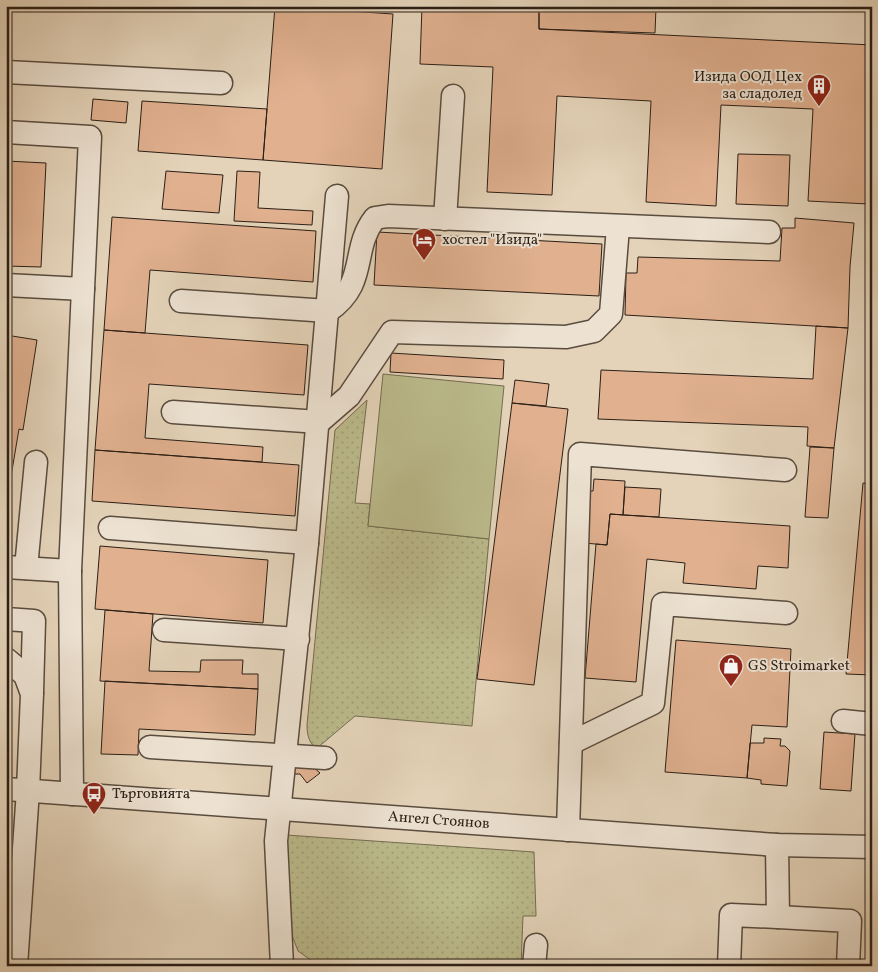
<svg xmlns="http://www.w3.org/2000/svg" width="878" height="972" font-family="Vollkorn,serif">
<defs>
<pattern id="grass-dots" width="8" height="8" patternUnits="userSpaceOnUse" patternTransform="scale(1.25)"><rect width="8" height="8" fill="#bbba8b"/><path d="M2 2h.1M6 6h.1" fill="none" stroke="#a19f77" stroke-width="1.8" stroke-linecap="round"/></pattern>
</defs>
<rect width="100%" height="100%" fill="#e4d3b9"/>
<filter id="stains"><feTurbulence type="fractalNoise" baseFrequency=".004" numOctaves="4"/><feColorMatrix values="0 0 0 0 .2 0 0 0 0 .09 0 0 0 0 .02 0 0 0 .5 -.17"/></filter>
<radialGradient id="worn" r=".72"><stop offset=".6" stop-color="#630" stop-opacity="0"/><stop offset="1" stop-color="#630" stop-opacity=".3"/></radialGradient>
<path fill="url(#grass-dots)" stroke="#736c50" d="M367 400 355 503 370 504 368 526 489 539 472 726 355 716 316 749C309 742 307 735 307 725L335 430Z
M286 835 534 852 536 916H523L521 966 316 964 298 951 290 930Z"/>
<path fill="#bbba8b" stroke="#736c50" d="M383 374 504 386 489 539 368 526Z"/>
<path fill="#e0b08f" stroke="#2b1f16" d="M275 6 393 14 382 169 263 160Z
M422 6 539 8V29L872 45 869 204 808 201 813 109 721 105 716 206 646 202 651 101 557 96 552 195 487 192 493 67 420 64Z
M539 6 656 7 655 33 539 29Z
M93 99 128 102 126 123 91 120Z
M142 101 267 109 263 160 138 151Z
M738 154 790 155 788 206 736 204Z
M6 161 46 163 41 267 6 266Z
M166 171 223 175 219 213 162 209Z
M237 171 260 172 258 208 313 211 312 225 234 221Z
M112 217 316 231 313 282 150 270 145 333 104 330Z
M795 218 854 223 850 267 848 328 625 315 626 273H637L638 257 780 261 782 228H795Z
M377 232 602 244 599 296 374 285Z
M816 326 848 328 834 448 807 446 808 427 598 419 601 370 813 379Z
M104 330 308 345 304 395 149 384 145 438 263 447 262 462 95 450Z
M6 335 37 340 23 430 19 429 6 506Z
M391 353 504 360 503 379 390 372Z
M515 380 549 384 546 406 512 403Z
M512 403 568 409 534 685 477 679Z
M810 447 834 448 828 518 805 517Z
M95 450 299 465 295 516 92 501Z
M594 479 625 481 623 515 610 514 607 545 584 543 588 491H593Z
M863 483 872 484V675L846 674Z
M625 487 661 489 659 517 623 515Z
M610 514 790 526 788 568 758 566 756 589 683 583 685 563 647 559 636 682 585 678 596 544 607 545Z
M100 546 268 560 263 623 95 609Z
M105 610 153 614 149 671 200 672 201 660H243L242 674H258V689L100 681Z
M676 640 791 649 787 727 752 725 747 778 665 772Z
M105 681 258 689 255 735 139 729 138 755 101 754Z
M824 732 855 734 851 791 820 789Z
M764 738 781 739 780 746H785L790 751 787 786 761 784V780L747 778 750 743H764Z
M293 760 312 766 320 773 307 783 300 774H292Z"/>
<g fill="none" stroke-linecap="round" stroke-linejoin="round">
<defs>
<g id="minor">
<path d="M6 72 221 83"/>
<path d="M6 132 90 137 70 571 72 794"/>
<path d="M445 219 453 96"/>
<path d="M6 285 83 289"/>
<path d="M181 301 328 311C369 283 350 250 375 218L388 216 769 232"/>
<path d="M173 412 319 422 349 396 392 332 566 337 594 331 611 314 618 227"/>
<path d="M110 528 307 543"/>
<path d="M6 567 70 571"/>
<path d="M26 568 36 462"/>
<path d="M6 619 34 621 32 692"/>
<path d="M164 630 298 639"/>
<path d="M6 659 25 675 32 694 28 790 16 966"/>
<path d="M843 721 872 724"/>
<path d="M571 743 653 703 663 604 786 613"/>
<path d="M150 747 325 758"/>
<path id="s1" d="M6 789 777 845 872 847"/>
<path d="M568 830 580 454 785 470"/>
<path d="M778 917 850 921 848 966"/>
<path d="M282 966 276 841 307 543 337 196"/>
<path d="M534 966 536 945"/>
<path d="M729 966 731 915 778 917 777 845"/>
</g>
</defs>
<use href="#minor" stroke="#594c3f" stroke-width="25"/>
<use href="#minor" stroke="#ede2d2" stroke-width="22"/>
</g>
<defs>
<symbol id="building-pin" viewBox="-11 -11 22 30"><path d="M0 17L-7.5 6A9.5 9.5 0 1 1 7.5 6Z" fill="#8f2418" stroke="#ede2d2"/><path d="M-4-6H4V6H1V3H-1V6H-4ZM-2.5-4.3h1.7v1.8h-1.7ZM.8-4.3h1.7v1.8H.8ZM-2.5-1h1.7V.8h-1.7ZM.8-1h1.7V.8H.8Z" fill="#fff"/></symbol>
<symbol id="hotel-pin" viewBox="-11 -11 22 30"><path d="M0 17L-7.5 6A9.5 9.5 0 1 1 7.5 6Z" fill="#8f2418" stroke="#ede2d2"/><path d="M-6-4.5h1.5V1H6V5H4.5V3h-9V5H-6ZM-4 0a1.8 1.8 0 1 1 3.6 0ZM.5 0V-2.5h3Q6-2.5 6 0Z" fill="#fff"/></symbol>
<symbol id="shop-pin" viewBox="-11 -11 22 30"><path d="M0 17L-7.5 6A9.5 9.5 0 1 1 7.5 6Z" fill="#8f2418" stroke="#ede2d2"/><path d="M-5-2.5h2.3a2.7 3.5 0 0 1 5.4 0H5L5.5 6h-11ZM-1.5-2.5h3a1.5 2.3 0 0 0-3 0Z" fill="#fff"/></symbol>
<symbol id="bus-pin" viewBox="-11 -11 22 30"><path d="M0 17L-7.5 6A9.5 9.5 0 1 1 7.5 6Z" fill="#8f2418" stroke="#ede2d2"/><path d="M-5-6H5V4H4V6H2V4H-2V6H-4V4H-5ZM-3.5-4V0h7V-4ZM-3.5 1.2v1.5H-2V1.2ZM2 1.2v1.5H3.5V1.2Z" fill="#fff"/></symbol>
</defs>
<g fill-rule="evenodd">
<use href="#building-pin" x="805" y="72" width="28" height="38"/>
<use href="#hotel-pin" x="410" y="226" width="28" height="38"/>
<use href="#shop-pin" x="717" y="652" width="28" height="38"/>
<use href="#bus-pin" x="80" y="780" width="28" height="38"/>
</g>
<g text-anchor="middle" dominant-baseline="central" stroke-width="4" stroke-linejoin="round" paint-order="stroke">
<g font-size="15" fill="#2b1f16" stroke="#ede2d2" text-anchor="start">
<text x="802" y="77" text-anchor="end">Изида ООД Цех<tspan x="802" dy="17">за сладолед</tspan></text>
<text x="442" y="240">хостел "Изида"</text>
<text x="748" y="666">GS Stroimarket</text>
<text x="112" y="794">Търговията</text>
</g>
<g font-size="15" fill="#2b1f16" stroke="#ede2d2">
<text stroke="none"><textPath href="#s1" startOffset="434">Ангел Стоянов</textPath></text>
</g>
</g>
<rect width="878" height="972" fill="none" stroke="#e4d3b9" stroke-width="25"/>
<rect x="8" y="8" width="863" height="957" fill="none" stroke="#2b1f16" stroke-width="2.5"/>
<rect x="12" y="12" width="853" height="947" fill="none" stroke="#2b1f16"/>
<rect width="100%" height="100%" filter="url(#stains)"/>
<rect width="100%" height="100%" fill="url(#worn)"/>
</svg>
